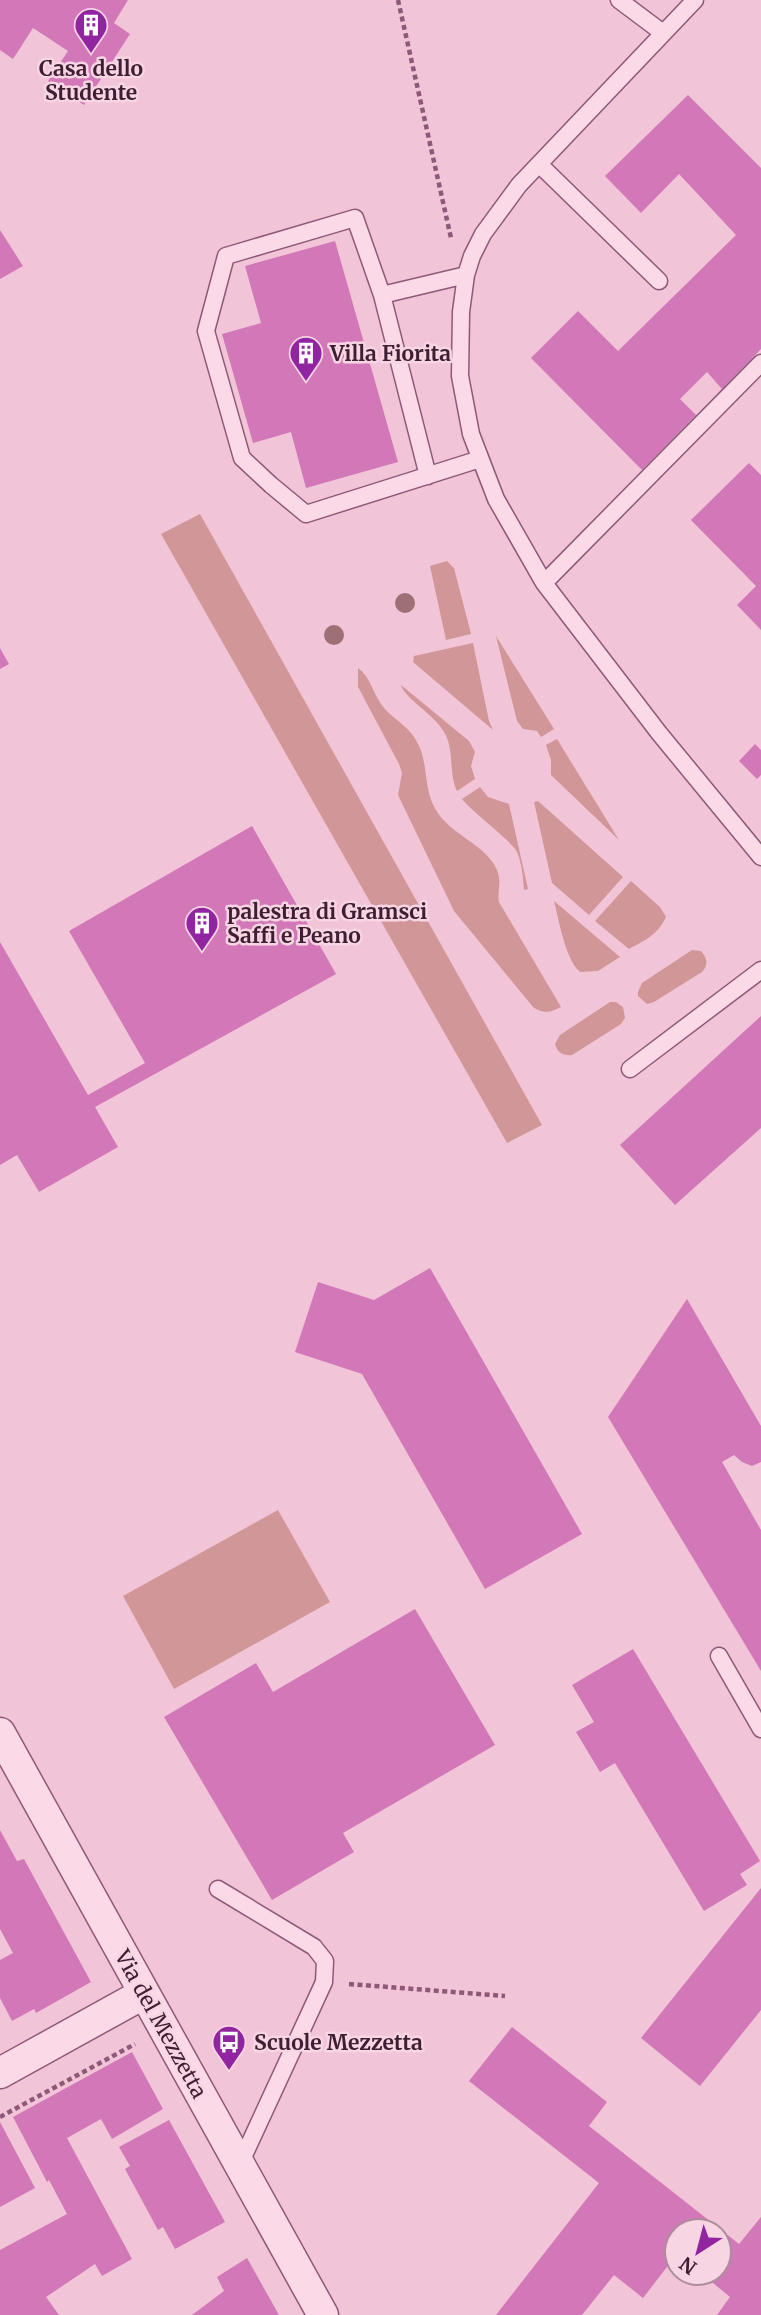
<svg xmlns="http://www.w3.org/2000/svg" width="761" height="2315" font-family="Merriweather,serif">
<rect width="100%" height="100%" fill="#f1c4d7"/>
<path fill="#d19798" d="M200 514 542 1125 507 1143 161 534Z
M447 561 454 568 471 634 446 640 430 566Z
M496 636 554 729 541 737 537 731 523 729 517 721Z
M473 643 489 721 493 730 413 662 414 656Z
M358 668C370 676 373 693 381 704 394 722 410 724 420 748 428 768 424 791 436 810 450 835 486 844 497 870 502 882 497 891 499 902L561 1007C550 1013 543 1014 533 1007L454 911 398 795 402 773 399 764 358 687Z
M401 685 469 741 475 752 471 766 475 779 457 791C448 772 455 750 444 732 434 714 404 698 401 685Z
M557 739 619 840 551 775V760L546 745Z
M480 787 488 797 509 804 528 889 524 890C523 877 522 864 517 852 512 841 473 813 462 799Z
M538 801 623 877 589 915 552 883 534 802Z
M631 881 660 907 666 917C658 934 646 940 629 949L595 921Z
M554 901 620 957 598 971 580 972C565 959 559 920 554 901Z
M692 950 701 951C707 958 709 964 702 972L654 1002 647 1004 638 996V992L642 983Z
M610 1002H616L623 1007 625 1018 621 1024 572 1055C564 1056 557 1053 555 1044L560 1035Z
M278 1510 330 1602 174 1689 123 1596Z"/>
<path fill="#d278b8" d="M0 0H128L114 23 130 34 84 105 48 81 68 51 33 28 13 59 0 50Z
M688 95 761 168V349L722 389 707 372 680 399 696 415 642 470 531 358 578 311 618 351 736 235 679 174 641 213 605 176Z
M0 230 23 266 0 279Z
M335 241 398 462 306 488 291 432 253 443 222 334 261 323 245 266Z
M749 463 761 475V630L737 605 756 586 691 520Z
M0 648 9 664 0 669Z
M755 744 761 750V775L757 779 739 761Z
M252 826 336 974 95 1107 118 1147 39 1192 17 1155 0 1165V942L88 1095 145 1063 69 931Z
M761 1016V1128L675 1205 620 1145Z
M430 1268 582 1534 485 1589 362 1374 295 1352 318 1282 374 1300Z
M687 1299 761 1426V1462L752 1466 742 1462 734 1455 722 1462 761 1530V1671L608 1417Z
M415 1609 495 1745 343 1833 354 1852 272 1900 164 1717 256 1663 273 1692Z
M633 1649 760 1861 740 1874 747 1885 704 1911 615 1763 600 1772 576 1732 594 1722 572 1685Z
M0 1830 17 1861 24 1859 91 1982 36 2013 34 2009 12 2021 0 1998V1960L13 1953 0 1929Z
M761 1888V2010L700 2086 641 2038Z
M512 2027 607 2102 589 2126 739 2244 761 2217V2315H717L730 2297 701 2273H719V2231H677V2254L643 2298 614 2275 582 2315H496L599 2183 469 2081Z
M132 2052 163 2109 112 2139 101 2119 67 2138 132 2259 102 2276 95 2264 46 2297 59 2315H0V2250L67 2214 49 2180 47 2182 13 2117Z
M169 2120 225 2222 175 2249 163 2227 158 2230 125 2169 130 2166 119 2147Z
M0 2122 35 2188 0 2207Z
M247 2258 279 2315H192L224 2291 217 2277Z"/>
<g fill="none" stroke-linecap="round" stroke-linejoin="round">
<defs>
<path id="lane" d="M619 0 663 33
M695 0 519 185 483 234 472 256 466 275 461 312 460 376 471 434 496 499 544 583 659 733 761 857
M539 164 659 281
M466 275 382 295 355 218 226 256 206 331 242 458 271 485 306 514 480 459
M382 295 428 476
M544 583 761 363
M630 1069 761 970
M719 1656 761 1729
M218 1889 314 1947 325 1961 324 1982 240 2164"/>
<path id="street" d="M0 1733 323 2315
M0 2073 143 1994"/>
</defs>
<use href="#lane" stroke="#8e5978" stroke-width="19"/>
<use href="#street" stroke="#8e5978" stroke-width="33"/>
<path stroke="#8e5978" stroke-width="4.5" stroke-dasharray="5 3.5" stroke-linecap="butt" d="M398 0 451 238
M349 1984 505 1996
M0 2117 135 2044"/>
<use href="#lane" stroke="#fbd9e7" stroke-width="16"/>
<use href="#street" stroke="#fbd9e7" stroke-width="30"/>
</g>
<g fill="#9e6f74">
<circle cx="405" cy="603" r="10"/>
<circle cx="334" cy="635" r="10"/>
</g>
<defs>
<symbol id="building-pin" viewBox="-11 -11 22 30"><path d="M0 17L-7.5 6A9.5 9.5 0 1 1 7.5 6Z" fill="#9124a1" stroke="#f8d5e3"/><path d="M-4-6H4V6H1V3H-1V6H-4ZM-2.5-4.3h1.7v1.8h-1.7ZM.8-4.3h1.7v1.8H.8ZM-2.5-1h1.7V.8h-1.7ZM.8-1h1.7V.8H.8Z" fill="#fff"/></symbol>
<symbol id="bus-pin" viewBox="-11 -11 22 30"><path d="M0 17L-7.5 6A9.5 9.5 0 1 1 7.5 6Z" fill="#9124a1" stroke="#f8d5e3"/><path d="M-5-6H5V4H4V6H2V4H-2V6H-4V4H-5ZM-3.5-4V0h7V-4ZM-3.5 1.2v1.5H-2V1.2ZM2 1.2v1.5H3.5V1.2Z" fill="#fff"/></symbol>
</defs>
<g fill-rule="evenodd">
<use href="#building-pin" x="72" y="6" width="38" height="52"/>
<use href="#building-pin" x="287" y="334" width="38" height="52"/>
<use href="#building-pin" x="183" y="904" width="38" height="52"/>
<use href="#bus-pin" x="210" y="2023" width="38" height="52"/>
</g>
<g text-anchor="middle" dominant-baseline="central" stroke-width="5" stroke-linejoin="round" paint-order="stroke">
<g font-size="21" font-weight="bold" fill="#3d1e32" stroke="#f8d5e3" text-anchor="start">
<text x="91" y="68" text-anchor="middle">Casa dello<tspan x="91" dy="24">Studente</tspan></text>
<text x="330" y="353">Villa Fiorita</text>
<text x="227" y="911">palestra di Gramsci<tspan x="227" dy="24">Saffi e Peano</tspan></text>
<text x="254" y="2042">Scuole Mezzetta</text>
</g>
<g font-size="21" fill="#3d1e32" stroke="#f8d5e3">
<text transform="translate(161 2024) rotate(61)">Via del Mezzetta</text>
</g>
</g>
<g transform="translate(698 2252) rotate(216)"><circle r="33" fill="#f8d5e3" stroke="#ad8c9c" stroke-width="2"/>
<path d="M0-5L12 26L0 18L-12 26Z" fill="#9124a1"/>
<text y="-10" font-size="19" font-weight="bold" text-anchor="middle" fill="#3d1e32">N</text>
</g>
</svg>
